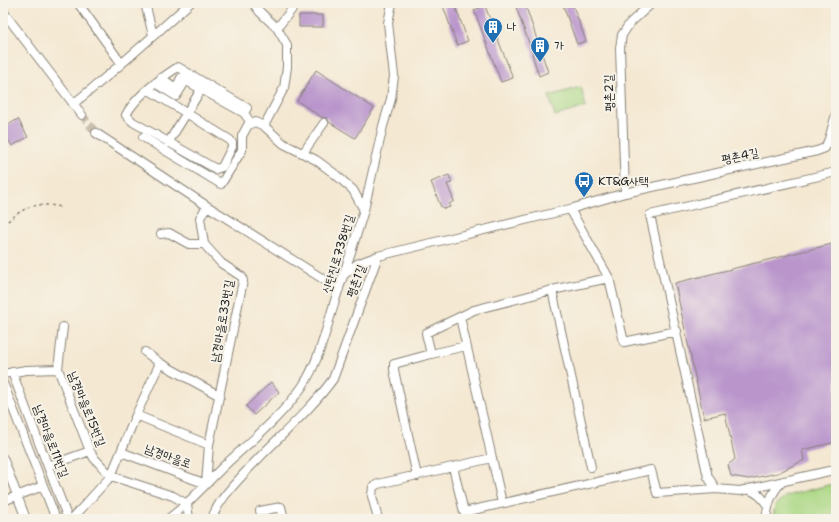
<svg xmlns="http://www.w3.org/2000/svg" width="839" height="522" font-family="'Shantell Sans','Poor Story',sans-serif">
<rect width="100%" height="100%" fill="#f7f3e8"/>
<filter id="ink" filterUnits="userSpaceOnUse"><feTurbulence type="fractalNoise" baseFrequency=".025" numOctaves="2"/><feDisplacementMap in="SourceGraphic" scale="8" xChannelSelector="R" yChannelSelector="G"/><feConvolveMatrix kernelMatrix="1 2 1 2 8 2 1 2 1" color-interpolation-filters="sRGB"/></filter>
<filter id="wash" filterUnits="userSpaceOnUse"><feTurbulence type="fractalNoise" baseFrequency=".012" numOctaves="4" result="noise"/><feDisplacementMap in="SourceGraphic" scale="16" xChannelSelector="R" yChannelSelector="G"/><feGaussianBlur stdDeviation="0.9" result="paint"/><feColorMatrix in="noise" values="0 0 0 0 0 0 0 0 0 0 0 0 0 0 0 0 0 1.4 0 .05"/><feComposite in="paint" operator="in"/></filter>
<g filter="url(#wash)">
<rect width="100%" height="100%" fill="#f4e8d2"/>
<path fill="#abd784" stroke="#647a50" d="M581 87 586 107 555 116 549 96Z
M836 483V519H773L775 505 786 496Z"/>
<g id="blocks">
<path fill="#b995cc" d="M442 3H454L468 41 457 45Z
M569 3H572L586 41 577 44 563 5Z
M525 4 548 72 539 76 532 54H533L516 7Z
M485 6 513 78 501 82 474 10Z
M299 15H323V27H299Z
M316 70 374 108 355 138 329 122 327 118H323L297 101Z
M18 119 28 137 12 146 3 131V128Z
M449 175 452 183 447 184 454 201 449 204 450 207 444 209 443 207H441L431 182Z
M836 243V442L802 450 804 460 778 473 749 479 731 476 728 465 735 459 725 413 704 418 675 283Z
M271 382 279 392 254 415 246 406Z"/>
</g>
</g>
<g filter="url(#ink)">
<use href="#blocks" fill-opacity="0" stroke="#888277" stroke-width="1"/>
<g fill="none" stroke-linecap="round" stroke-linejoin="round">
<path stroke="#c9bfae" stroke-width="8" stroke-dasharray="8 4" stroke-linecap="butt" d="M82 115 96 133"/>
<defs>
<path id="minor" d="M78 3 121 63
M145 3 153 35
M3 9 5 14 82 115
M277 28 297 3
M161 78 176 88 181 78 244 113 251 123
M155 83 176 96 183 85
M149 90 230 140 232 143V147L222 167 216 169 133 122 126 115C135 97 161 78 178 67L247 108 244 113
M73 104C114 72 152 37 190 3
M96 133 207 206 339 289
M143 137 221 184 242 150V136L248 125 255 122 264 126
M168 143 199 93
M303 153 324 123
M625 193 620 48 622 35 630 23 652 3
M570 209 609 278
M364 210 383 126 391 99 394 76 388 23 392 3
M161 234 169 233 189 244H204
M345 274 357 264 378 256
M552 290 591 467
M460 317 492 458
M63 327 58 369 90 451 94 458 111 476 173 496 187 504 189 519
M145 352 160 363 220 396
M431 354 466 346
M12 372 68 519
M3 374 26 370 58 369
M3 383 56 519
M136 415 209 445
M121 452 206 484 209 445 243 281 242 277 221 263 204 244 200 218 207 206
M3 458 26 519
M48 466 90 451
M453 467 464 512 651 470 657 493 716 489 740 491 829 471H836
M417 476 394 370V364L431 354 426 333 474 310 552 290 609 278 624 342 677 331
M716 489 708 477 650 215 836 172
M748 489C758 493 762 497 768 506
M3 501 43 486
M260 511 281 507 284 519
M72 519 111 476 136 415 160 363
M168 519C189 504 206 483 225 465 251 441 281 417 302 387 321 359 328 320 339 288 348 262 356 237 364 210L353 190 335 174 316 160 284 144 264 126 284 88 287 67V45L277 28 260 12 253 3
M212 519C217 503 230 489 241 477 271 443 307 415 333 379L378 256 570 209 625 193 817 151 825 148 829 139 836 114
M378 519 372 496 373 487 378 484 492 458 502 503
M766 519C768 504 771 492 783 481"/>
</defs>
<use href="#minor" stroke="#888277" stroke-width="10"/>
<path stroke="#888277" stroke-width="1.5" stroke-dasharray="3 3" stroke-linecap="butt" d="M3 225C24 208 32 201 61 207"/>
<use href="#minor" stroke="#fff" stroke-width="8"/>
</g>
</g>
<defs>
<symbol id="building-pin" viewBox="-11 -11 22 30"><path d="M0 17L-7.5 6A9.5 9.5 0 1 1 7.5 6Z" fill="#1f6fb2" stroke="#f7f3e8"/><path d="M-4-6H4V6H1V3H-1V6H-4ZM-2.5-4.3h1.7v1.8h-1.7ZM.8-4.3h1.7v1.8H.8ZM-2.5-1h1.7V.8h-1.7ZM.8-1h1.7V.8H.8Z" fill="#fff"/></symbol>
<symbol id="bus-pin" viewBox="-11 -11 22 30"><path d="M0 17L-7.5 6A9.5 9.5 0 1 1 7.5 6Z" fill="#1f6fb2" stroke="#f7f3e8"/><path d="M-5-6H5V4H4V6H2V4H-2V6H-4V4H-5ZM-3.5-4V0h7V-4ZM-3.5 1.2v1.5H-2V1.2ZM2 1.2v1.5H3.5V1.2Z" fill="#fff"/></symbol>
</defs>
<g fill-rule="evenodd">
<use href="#building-pin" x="482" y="16" width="22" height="30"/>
<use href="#building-pin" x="529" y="35" width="22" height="30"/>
<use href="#bus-pin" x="573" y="170" width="22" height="30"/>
</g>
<g text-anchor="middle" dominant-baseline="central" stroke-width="4" stroke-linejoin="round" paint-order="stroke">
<g font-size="12" fill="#1c1c1c" stroke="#f7f3e8" text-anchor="start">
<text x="507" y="27">나</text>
<text x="554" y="46">가</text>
<text x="598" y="181">KT&amp;G사택</text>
</g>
<g font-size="12" fill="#1c1c1c" stroke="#f7f3e8">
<text transform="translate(609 93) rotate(-92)">평촌2길</text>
<text transform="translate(740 156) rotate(-12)">평촌4길</text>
<text transform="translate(338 254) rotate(-73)">신탄진로738번길</text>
<text transform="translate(356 281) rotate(-70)">평촌1길</text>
<text transform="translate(222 321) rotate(-80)">남경마을로33번길</text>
<text transform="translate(87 409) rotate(68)">남경마을로15번길</text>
<text transform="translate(51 441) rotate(69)">남경마을로11번길</text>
<text transform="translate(168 456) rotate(20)">남경마을로</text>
</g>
</g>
<rect width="839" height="522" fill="none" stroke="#f7f3e8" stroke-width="16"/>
</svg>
